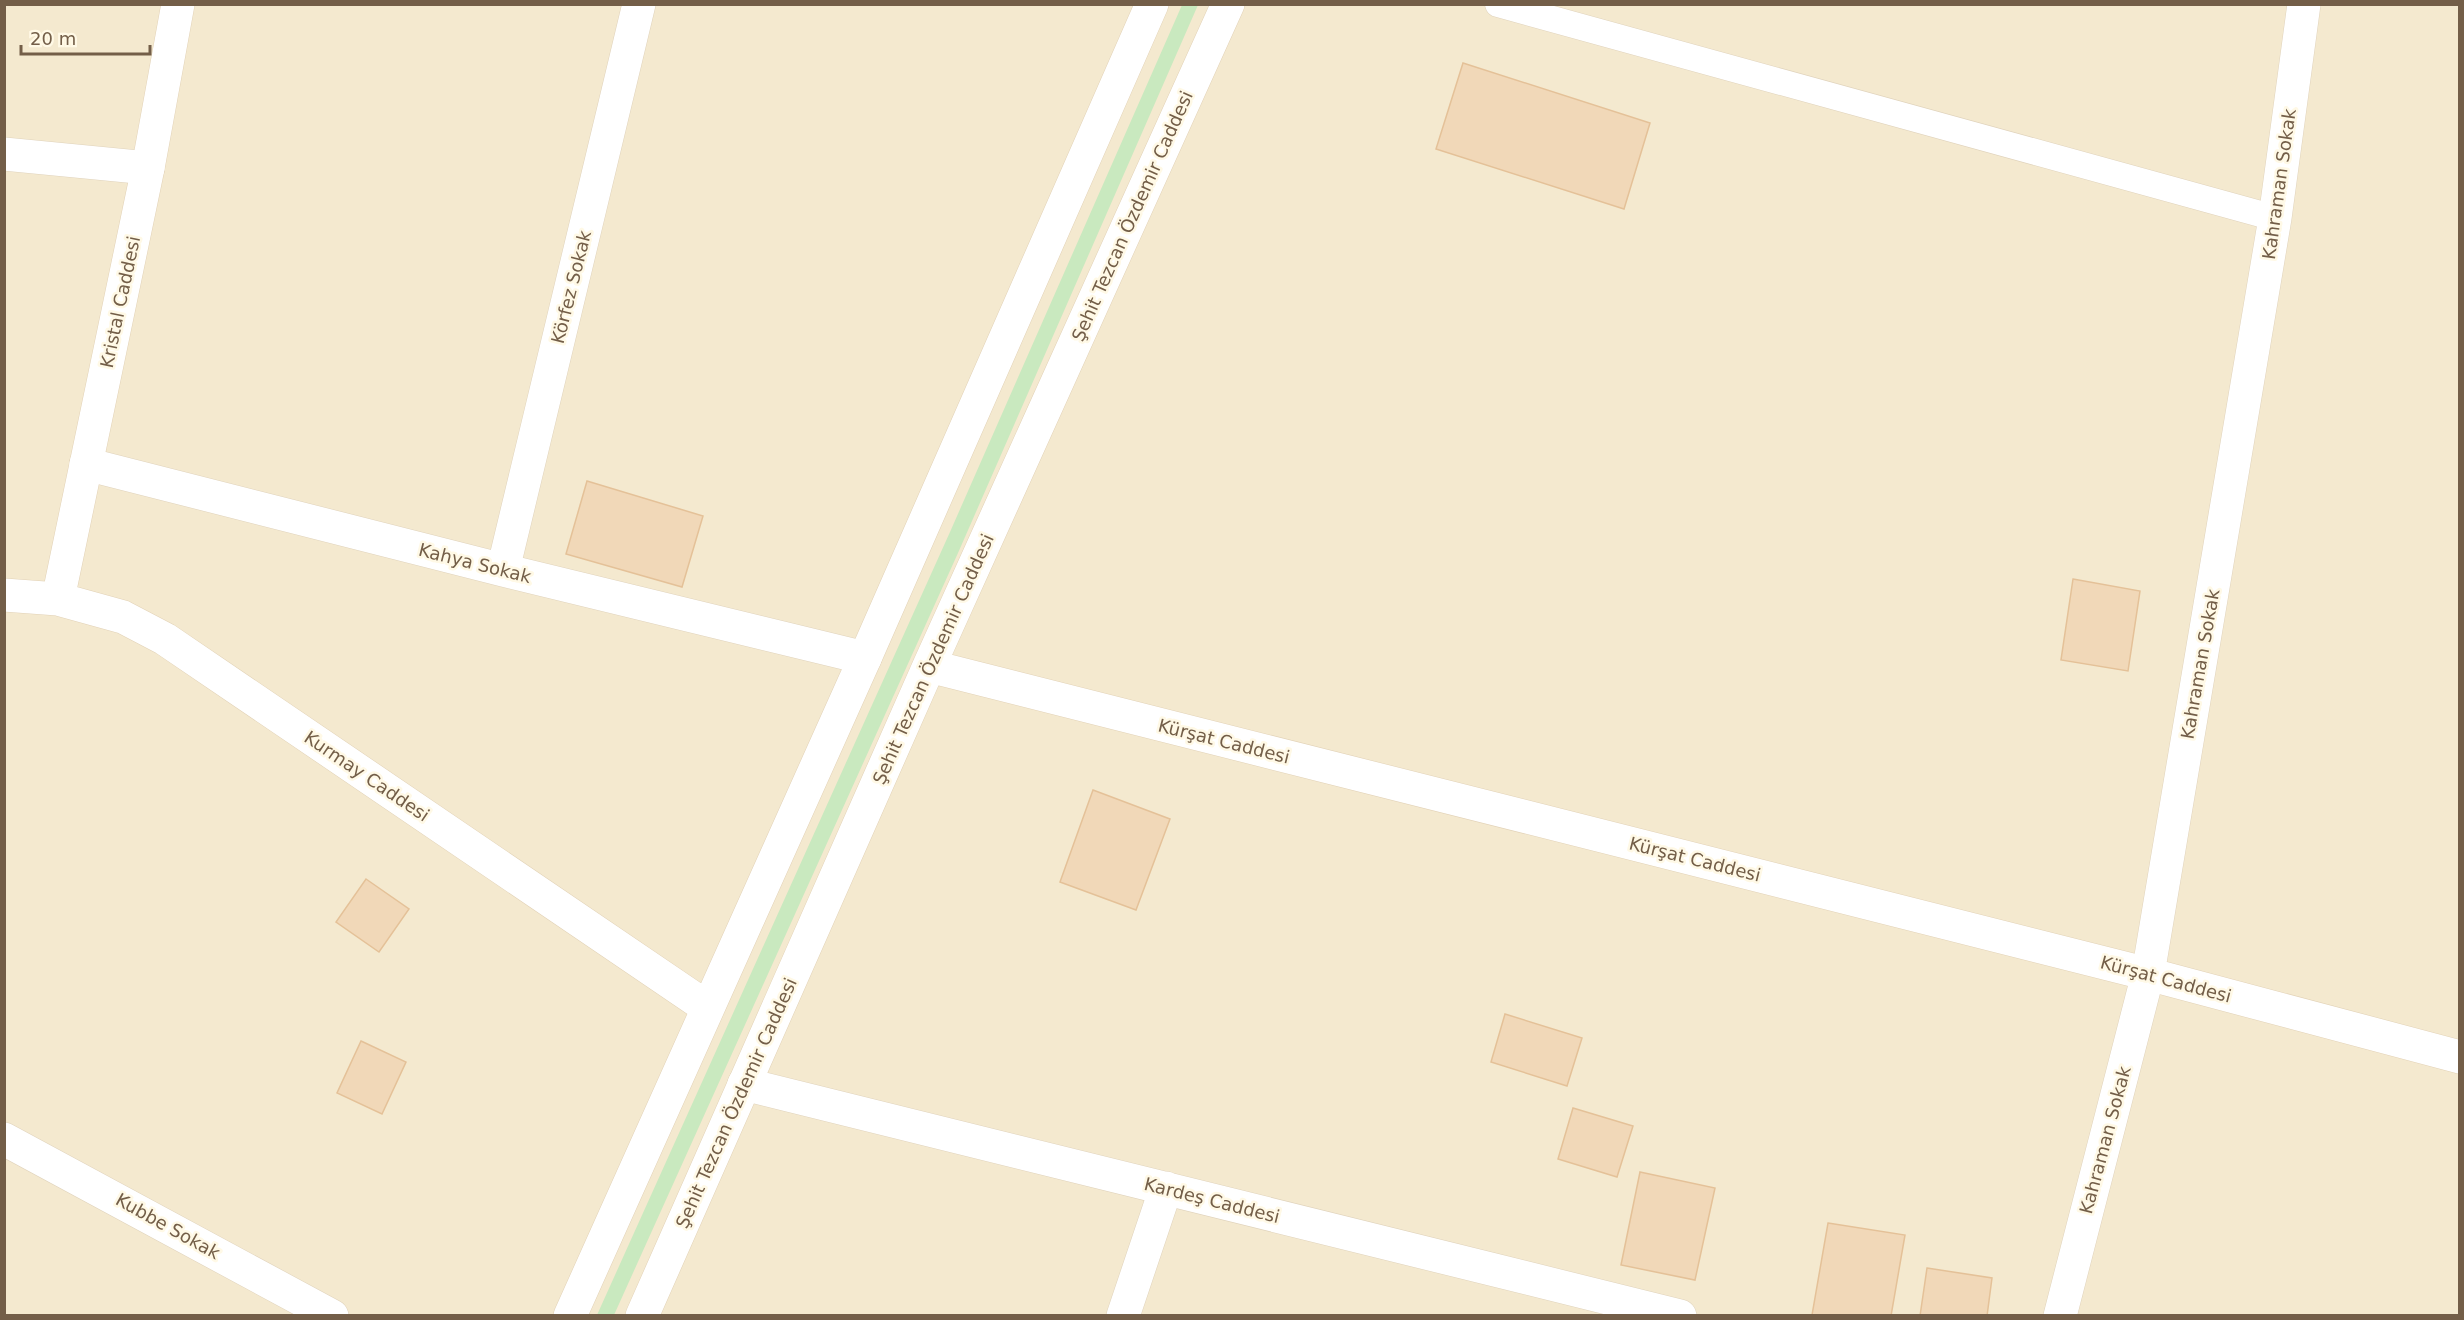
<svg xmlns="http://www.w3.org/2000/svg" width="2464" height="1320" font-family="'DejaVu Sans',sans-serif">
<rect width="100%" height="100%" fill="#fcf6e0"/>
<path fill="#f4e9cf" d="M5 5H2459V1315H5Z"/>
<path fill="#c9e9bf" d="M1182 5H1198L958 553 614 1315H597L950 532Z"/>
<path fill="#f1d8b8" stroke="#e4c198" stroke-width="1.5" d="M1463 63 1650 123 1624 209 1436 149Z
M587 481 703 516 682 587 566 554Z
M2073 579 2140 591 2128 671 2061 660Z
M1093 790 1170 819 1136 910 1060 882Z
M366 879 409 909 379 952 336 922Z
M1505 1014 1582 1038 1567 1086 1491 1062Z
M361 1041 406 1062 382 1114 337 1093Z
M1573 1108 1633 1126 1617 1177 1558 1159Z
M1640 1172 1715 1188 1695 1280 1621 1265Z
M1828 1223 1905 1235 1891 1316 1812 1315Z
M1927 1268 1992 1278 1987 1316H1920Z"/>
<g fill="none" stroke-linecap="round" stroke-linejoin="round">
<defs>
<path id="lane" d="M1498 4 2275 218"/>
<path id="street" d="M4 154 148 168
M86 464 503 570 865 658
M503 570 639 4
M744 1084 1680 1316
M4 1139 332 1316
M1123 1316 1166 1188
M2060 1316 2148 974 2275 218 2304 4"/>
<path id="secondary" d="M4 595 58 599 123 617 165 639 708 1008
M58 599 148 168 178 4
M929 666 2148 974 2460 1057
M570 1316 865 658 1152 4
M642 1316 929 666 1228 4"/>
</defs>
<use href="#lane" stroke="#e0d3bc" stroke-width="27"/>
<use href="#street" stroke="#e0d3bc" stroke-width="34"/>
<use href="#secondary" stroke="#e2d2b7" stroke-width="34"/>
<use href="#lane" stroke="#fff" stroke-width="26"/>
<use href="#street" stroke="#fff" stroke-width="33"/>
<use href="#secondary" stroke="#fff" stroke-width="33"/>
</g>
<g text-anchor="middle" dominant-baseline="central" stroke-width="5" stroke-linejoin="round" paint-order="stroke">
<g font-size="18" fill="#735e48" stroke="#fff9e6">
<text transform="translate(2279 184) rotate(-82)">Kahraman Sokak</text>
<text transform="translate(1132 216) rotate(-66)">Şehit Tezcan Özdemir Caddesi</text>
<text transform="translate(571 287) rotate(-76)">Körfez Sokak</text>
<text transform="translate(120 302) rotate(-78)">Kristal Caddesi</text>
<text transform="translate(475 563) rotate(14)">Kahya Sokak</text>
<text transform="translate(933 659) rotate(-66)">Şehit Tezcan Özdemir Caddesi</text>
<text transform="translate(2200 664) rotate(-80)">Kahraman Sokak</text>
<text transform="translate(1224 741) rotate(14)">Kürşat Caddesi</text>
<text transform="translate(367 776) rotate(34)">Kurmay Caddesi</text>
<text transform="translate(1695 859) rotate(14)">Kürşat Caddesi</text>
<text transform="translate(2166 979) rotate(15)">Kürşat Caddesi</text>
<text transform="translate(736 1103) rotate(-66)">Şehit Tezcan Özdemir Caddesi</text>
<text transform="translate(2105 1140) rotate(-75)">Kahraman Sokak</text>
<text transform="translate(1212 1200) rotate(14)">Kardeş Caddesi</text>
<text transform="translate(168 1226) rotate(29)">Kubbe Sokak</text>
</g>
</g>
<rect width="2464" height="1320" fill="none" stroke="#735e48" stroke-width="12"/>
<path d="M21 45v9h129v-9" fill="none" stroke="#735e48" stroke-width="3"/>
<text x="30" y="45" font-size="18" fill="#735e48" stroke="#fff9e6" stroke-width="4.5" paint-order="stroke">20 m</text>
</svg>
